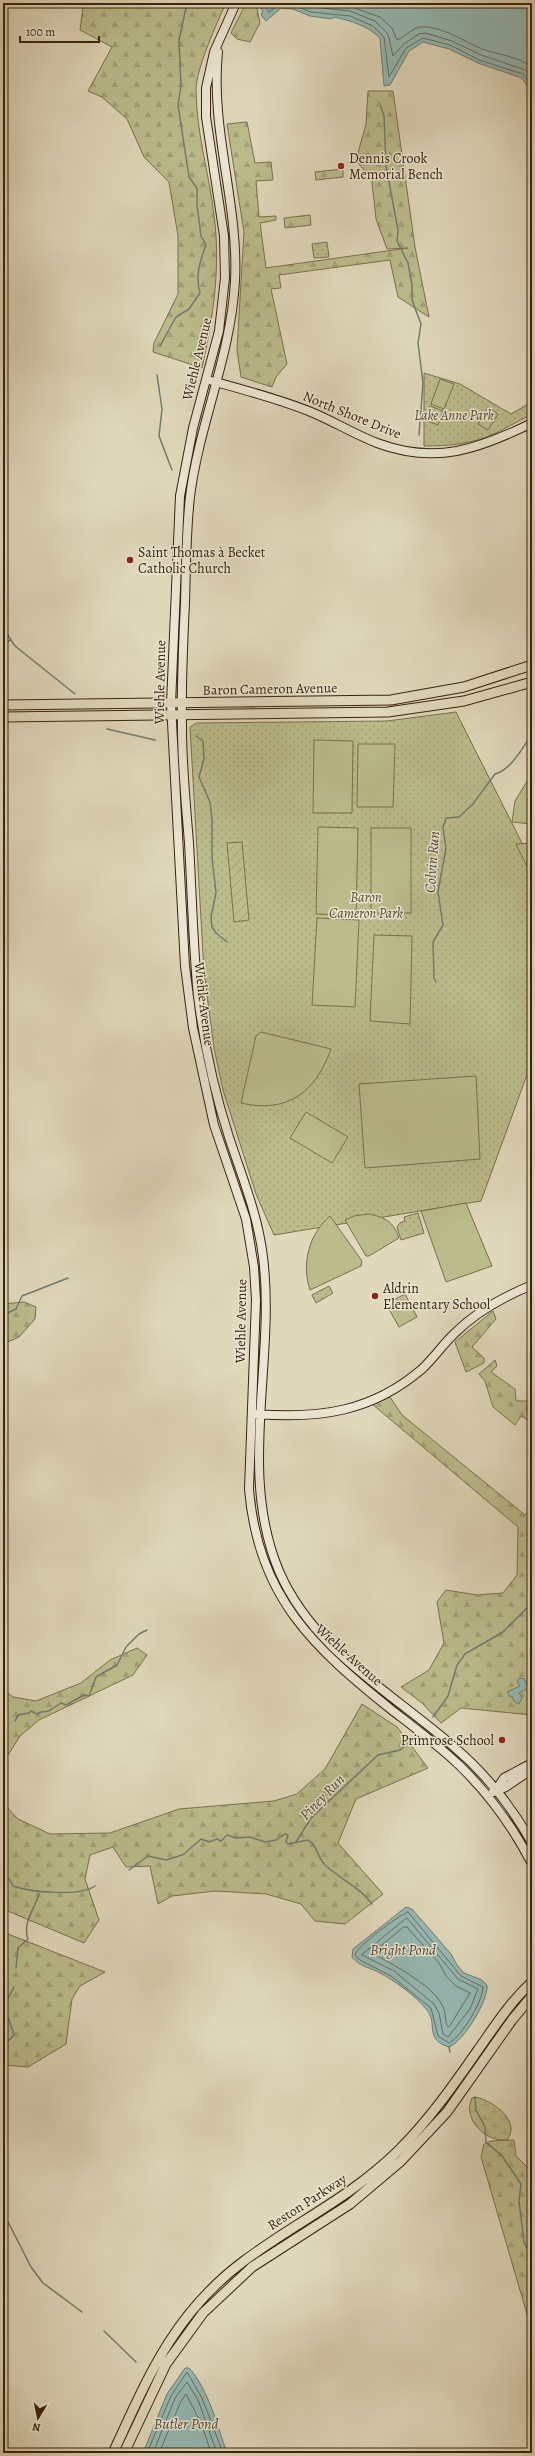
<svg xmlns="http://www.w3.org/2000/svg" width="535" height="2456" font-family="Alegreya,serif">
<defs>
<pattern id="forest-firs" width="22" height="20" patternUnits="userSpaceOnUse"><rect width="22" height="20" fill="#bbbc8b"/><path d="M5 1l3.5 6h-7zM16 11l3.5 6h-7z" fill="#a2a177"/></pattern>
<pattern id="wetland-marsh" width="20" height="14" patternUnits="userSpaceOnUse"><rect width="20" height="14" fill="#bbbc8b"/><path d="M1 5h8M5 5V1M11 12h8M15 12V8" fill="none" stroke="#a2a177"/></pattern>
<pattern id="park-dots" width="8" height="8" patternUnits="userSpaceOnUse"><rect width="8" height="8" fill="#bbbc8b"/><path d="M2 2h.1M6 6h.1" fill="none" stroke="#a2a177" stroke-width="1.8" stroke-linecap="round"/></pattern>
<pattern id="garden-furrows" width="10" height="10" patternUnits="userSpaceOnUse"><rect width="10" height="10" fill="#bbbc8b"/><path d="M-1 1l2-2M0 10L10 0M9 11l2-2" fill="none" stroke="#a2a177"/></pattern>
</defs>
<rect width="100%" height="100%" fill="#e0d8bb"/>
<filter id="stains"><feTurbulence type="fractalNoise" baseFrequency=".005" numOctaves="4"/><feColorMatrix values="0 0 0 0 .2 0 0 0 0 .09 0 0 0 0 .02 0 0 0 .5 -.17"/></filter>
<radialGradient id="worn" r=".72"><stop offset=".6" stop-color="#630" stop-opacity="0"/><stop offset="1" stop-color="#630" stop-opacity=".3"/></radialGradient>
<path fill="url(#forest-firs)" stroke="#7a704c" d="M87 3H226C217 22 196 70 196 89 196 131 209 173 214 215 221 267 213 318 202 368L153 352 154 343 178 294V236L169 182 144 157 127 119 102 97 88 91 112 47 80 30 83 7Z
M246 3H256L260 23 250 42 237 39 231 33Z
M368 91H393L415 247 429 317 398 297 390 260 279 275 281 288 271 289 287 364 276 377 272 387 241 377 237 350 244 232 227 124 247 122 255 163 271 162 273 180 256 181 259 217 276 216V220L260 223 266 268 408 248 387 249 376 219 371 173 367 174 356 160 366 124Z
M343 169V177L316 180 315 172Z
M310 215 311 225 285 228 284 218Z
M24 1302 36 1307 35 1319 19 1337 3 1344V1304Z
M493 1311 496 1319 472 1347 484 1358V1363L466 1372 455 1342Z
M495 1360 497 1366 491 1372 515 1389 516 1401H528L526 1410 532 1412V1422L521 1416 515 1425 493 1407 485 1381 479 1374Z
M390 1397 402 1415 525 1515 532 1506V1715L461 1708 441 1723 422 1703 401 1687 429 1670 444 1643 437 1602 446 1590 477 1595 503 1593 517 1575 518 1527 372 1404Z
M137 1648 147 1655 133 1675 39 1720 20 1736 3 1763V1690L13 1697 36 1701 81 1683 110 1660Z
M362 1704 397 1727 428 1768 356 1799 338 1843 383 1894 345 1924 315 1921 301 1904 266 1894 215 1891 172 1896 158 1904 150 1866 126 1867 113 1847 90 1855 85 1879 99 1920 84 1943 3 1909V1803L18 1819 50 1834 110 1833 179 1809 274 1801 297 1794 325 1769Z
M3 1932 105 1972 80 1986 72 1999 66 2044 28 2067 3 2065Z
M514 2140 516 2156 529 2169 532 2182V2342L527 2314 481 2157 484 2144 491 2141Z"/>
<path fill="url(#wetland-marsh)" stroke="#7a704c" d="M475 2097C492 2100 522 2121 507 2140 485 2142 462 2119 472 2098Z"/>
<path fill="url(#park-dots)" stroke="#7a704c" d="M327 242 329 257 314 258 312 244Z
M424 373 460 384 511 414 532 402V414C520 420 508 427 496 433 473 444 449 446 424 446Z
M456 712 532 863V1061L481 1201 274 1235 256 1194 223 1090 214 1048 204 972 190 727 196 723 387 721Z
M418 1213 424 1233 401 1240 397 1227 400 1223 405 1221 404 1217Z
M329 1286 333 1293 316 1303 312 1295Z"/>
<path fill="url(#garden-furrows)" stroke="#7a704c" d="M242 842 249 920 234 922 227 843Z"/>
<path fill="#bbbc8b" stroke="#7a704c" d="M440 379 454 384 444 409 431 404Z
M430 406 443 411 438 425 425 420Z
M488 407 498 414 488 430 478 424Z
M314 740 353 741 352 813H313Z
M358 744H395L393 807H357Z
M532 773V824L512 822 515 801Z
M318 827 358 828 356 915 316 914Z
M371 828H411V913H371Z
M532 843V877L516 844Z
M317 918 359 920 355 1007 312 1005Z
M374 935 412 936 410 1024 370 1021Z
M261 1032 331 1049C316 1092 287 1114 241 1103L256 1036Z
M476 1076 480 1159 365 1168 359 1084Z
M306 1112 348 1137 332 1163 290 1138Z
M466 1203 492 1266 446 1282 421 1211Z
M369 1214C386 1218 393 1221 399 1238L369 1256H366L345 1220 354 1216Z
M330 1216 362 1261 361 1266 310 1290C301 1264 309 1234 330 1216Z
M405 1294 417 1317 399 1327 386 1304Z"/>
<path fill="#94b9b4" stroke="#6f7d71" d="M259 3H532V94L522 78 478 63 449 49 423 42 409 51 390 85 384 86 380 38C367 25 351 21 334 17L332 19 310 16 293 9 281 8 266 21 261 15 263 11 260 7 257 8Z
M520 1678 524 1679 528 1688 519 1693 522 1698 519 1704 514 1701 512 1696 510 1697 507 1692 520 1686 517 1681Z
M406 1907 412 1909 451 1954 457 1965 464 1973 482 1980 487 1985C489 2000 463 2042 449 2047 424 2040 438 2023 427 2010 415 1995 395 1981 378 1972 368 1967 359 1966 352 1957L353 1949Z
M185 2368H189C208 2388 218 2428 227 2453H143L167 2394Z"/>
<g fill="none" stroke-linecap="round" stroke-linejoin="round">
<path stroke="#666e60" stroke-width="1" d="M263 3 269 12 280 4 293 5 311 12 350 16 373 26 384 37 389 77 406 48 423 38 450 45 479 60 523 74 532 86
M300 3 312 7 350 11 375 21 388 34 393 56 404 44 419 34 425 33 452 41 481 55 525 70 532 77
M340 3 380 17 392 28 397 40C405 37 412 28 421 27 439 25 466 42 482 49 498 55 518 56 532 67
M408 1912 461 1976 483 1987C483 2001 462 2036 449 2043L438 2036 431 2008 391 1976 360 1960 355 1955C357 1946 398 1916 408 1912Z
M407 1918 458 1979 478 1989 470 2009 448 2037 443 2034 439 2013 434 2004 394 1971 362 1955Z
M404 1927H407L439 1963 446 1976 456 1986 470 1993 449 2027 447 2026C445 2019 446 2012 442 2005 432 1984 392 1965 373 1953Z
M147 2453 171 2396 187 2372 202 2398 223 2453
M153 2453 175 2398 187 2382 198 2400 217 2453
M159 2453 181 2401 186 2394 202 2425 211 2453"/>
<path stroke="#6f7d71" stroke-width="1.5" d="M381 107 384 116 386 166 398 230 397 241 408 263 412 285V300L421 324 418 343 423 383 419 435
M160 346 176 317 189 309 200 293C195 276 200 261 206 245L201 236 197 205V188L189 177 178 105 181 86 179 40 187 3
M157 375 162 409 159 436 172 470
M3 628 15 646 75 694
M3 643 11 640
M107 729 155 740
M196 736 203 741 204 759 199 777 210 802 212 819V858L216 893 211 917 212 927 216 933 227 942
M436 982 434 978 433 942 443 925 438 892 446 848 443 828 446 818 459 817 472 805 495 774C511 770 523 747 532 734
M3 1315 16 1309 22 1296 68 1278
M433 1717 448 1696 457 1665 465 1654 503 1632 532 1603
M15 1721 18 1715 29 1713 31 1711 37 1714 41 1712 49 1711 61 1703 66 1705 84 1695 89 1696 96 1677 117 1665 126 1647 139 1634 147 1630
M3 1726 5 1724
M296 1842 311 1818 378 1755 400 1750 410 1742
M129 1870 148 1856 166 1860 179 1856 184 1854 201 1839 209 1842 217 1839 221 1841 227 1835 236 1838 250 1837 265 1842 276 1840 285 1834 288 1835 286 1842 288 1844 308 1840C318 1846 317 1857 325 1865 340 1879 361 1888 372 1904
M3 1874 10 1880 13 1886C30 1892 80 1897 95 1886
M16 1968 18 1948 28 1939C22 1923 35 1908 39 1894
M449 2047 450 2052
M3 2059 5 2044 14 2035 4 2006 14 1987
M475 2097 476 2110 485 2127 486 2142 502 2156 521 2184 519 2201 524 2242 532 2259
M3 2212 31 2267 43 2283 82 2312
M104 2331 136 2362"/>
<defs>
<path id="secondary" d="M236 3 214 52 206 88V117L224 236 225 278 219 331 193 428 180 496 171 704 185 966 193 1028 214 1125 246 1219 254 1267 256 1300 249 1489C258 1597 313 1647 393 1711 415 1728 438 1745 459 1765 488 1793 513 1827 532 1864
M218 52C210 130 239 204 235 281 231 356 199 424 190 497 186 532 186 568 185 603 183 644 181 686 182 728 182 766 186 805 189 843 192 894 193 946 198 996 204 1044 214 1091 229 1137 242 1177 258 1215 263 1257 276 1361 237 1471 279 1571 313 1650 391 1692 453 1746 485 1773 512 1807 532 1843
M212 381C245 390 279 399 311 412 333 421 354 434 377 443 436 465 479 449 532 423
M256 1414C319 1419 372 1412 422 1369 434 1358 443 1344 455 1333 477 1311 503 1297 532 1285
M496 1790 504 1778 532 1763
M493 1792 506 1787 532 1769"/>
<path id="primary" d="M3 705 391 700 464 687 532 665
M3 717 388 712 464 701 532 682
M113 2453C148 2377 174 2313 244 2261 296 2222 350 2198 398 2151 429 2120 453 2086 478 2050 495 2026 510 2002 532 1982
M124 2453 166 2364 203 2313 252 2267 350 2204 401 2161 447 2112 512 2020 532 1996"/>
</defs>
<use href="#secondary" stroke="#38230c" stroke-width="10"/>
<use href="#primary" stroke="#38230c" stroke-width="11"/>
<use href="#secondary" stroke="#ebe6d3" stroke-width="8"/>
<use href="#primary" stroke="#e0d8bb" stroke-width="9"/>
</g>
<g fill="#8f2418" stroke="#ebe6d3" stroke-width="1.5">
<circle cx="341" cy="166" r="4"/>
<circle cx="130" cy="560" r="4"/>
<circle cx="375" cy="1296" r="4"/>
<circle cx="502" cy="1740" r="4"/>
</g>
<g text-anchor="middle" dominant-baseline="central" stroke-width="3" stroke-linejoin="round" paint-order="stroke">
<g font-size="14" fill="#38230c" stroke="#ebe6d3" text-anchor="start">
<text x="349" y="158">Dennis Crook<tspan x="349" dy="16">Memorial Bench</tspan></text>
<text x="138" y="552">Saint Thomas à Becket<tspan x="138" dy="16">Catholic Church</tspan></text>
<text x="383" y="1288">Aldrin<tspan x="383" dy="16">Elementary School</tspan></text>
<text x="494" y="1740" text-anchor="end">Primrose School</text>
</g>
<g font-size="14" fill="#38230c" stroke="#ebe6d3">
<text transform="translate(197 359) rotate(-76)">Wiehle Avenue</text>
<text transform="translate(352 415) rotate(22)">North Shore Drive</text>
<text transform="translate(160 682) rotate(-89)">Wiehle Avenue</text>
<text transform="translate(270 689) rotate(-1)">Baron Cameron Avenue</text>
<text transform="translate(204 1004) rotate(83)">Wiehle Avenue</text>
<text transform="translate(241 1321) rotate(-89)">Wiehle Avenue</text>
<text transform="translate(349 1655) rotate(42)">Wiehle Avenue</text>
<text transform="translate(307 2202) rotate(-33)">Reston Parkway</text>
</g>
<g font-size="14" font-style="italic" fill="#59492c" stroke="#ebe6d3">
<text x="454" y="415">Lake Anne Park</text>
<text x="366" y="897">Baron<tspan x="366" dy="16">Cameron Park</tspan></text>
</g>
<g font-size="15" font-style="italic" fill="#4f4836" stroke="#ebe6d3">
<text transform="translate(432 862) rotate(-86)">Colvin Run</text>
<text transform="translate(322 1797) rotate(-46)">Piney Run</text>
<text x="403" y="1950">Bright Pond</text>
<text x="186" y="2424">Butler Pond</text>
</g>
</g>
<rect width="535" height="2456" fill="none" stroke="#e0d8bb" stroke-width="16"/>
<rect x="4" y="4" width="527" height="2448" fill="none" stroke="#38230c" stroke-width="2"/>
<rect x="8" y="8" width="519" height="2440" fill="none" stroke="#38230c"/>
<g transform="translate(38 2418) rotate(190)" stroke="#ebe6d3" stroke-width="3" paint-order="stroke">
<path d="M0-3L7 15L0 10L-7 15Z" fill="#38230c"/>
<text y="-6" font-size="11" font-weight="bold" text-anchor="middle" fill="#38230c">N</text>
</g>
<path d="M20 36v6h79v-6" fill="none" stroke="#38230c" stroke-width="2"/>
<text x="26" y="36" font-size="12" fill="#38230c" stroke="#ebe6d3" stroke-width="3" paint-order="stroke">100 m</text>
<rect width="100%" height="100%" filter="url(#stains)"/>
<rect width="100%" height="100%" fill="url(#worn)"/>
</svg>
